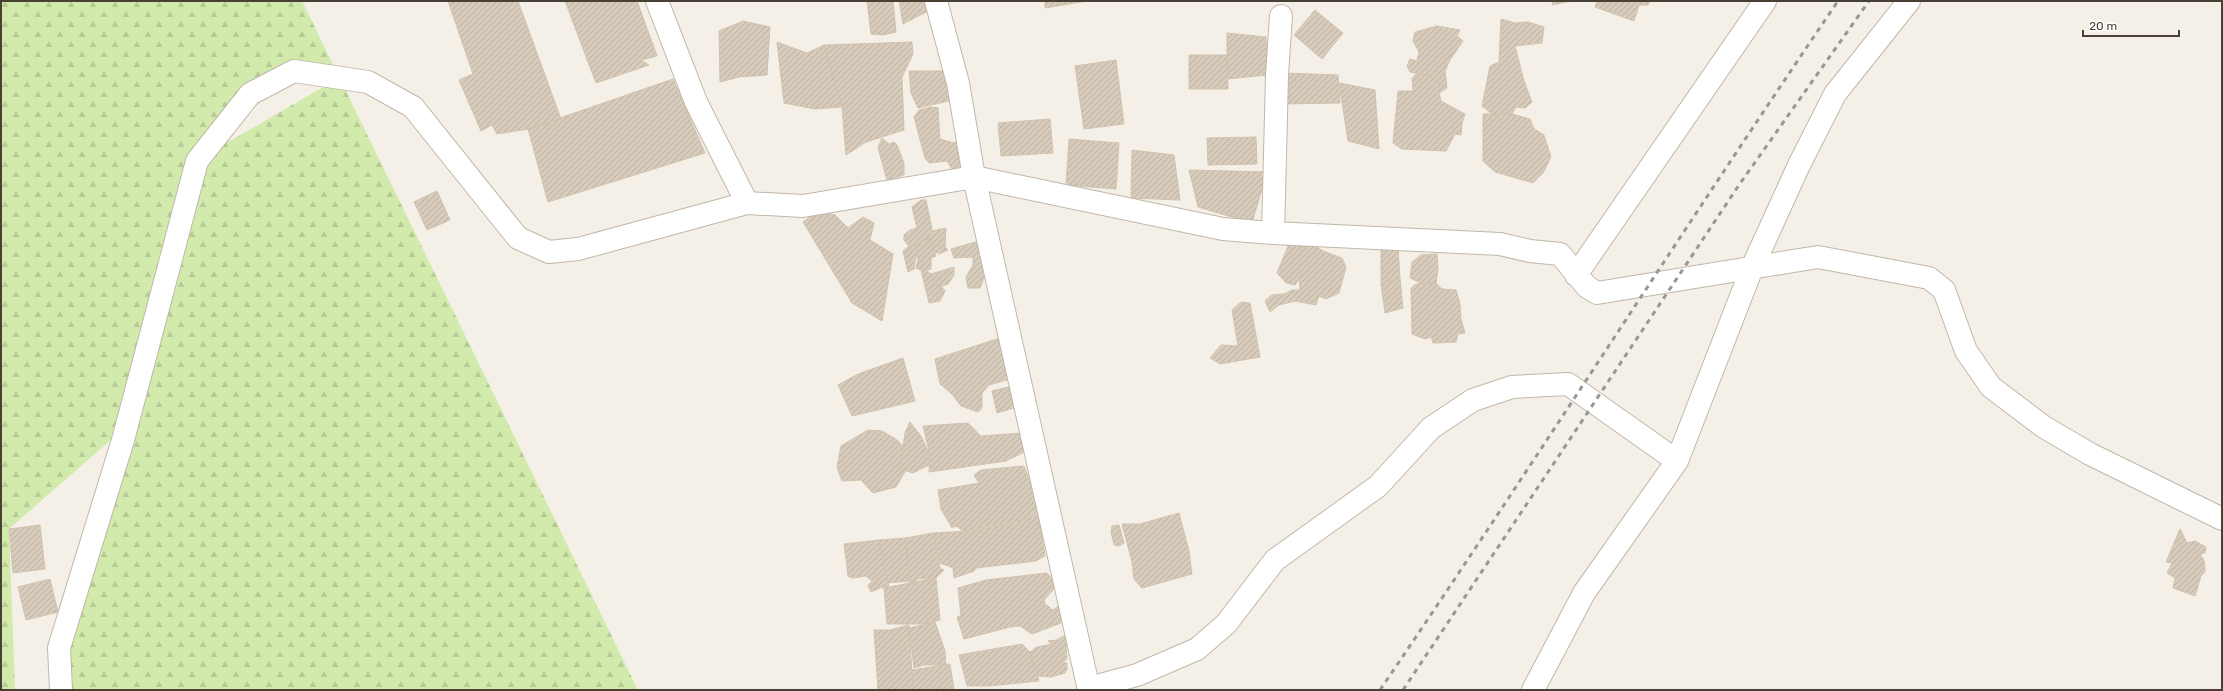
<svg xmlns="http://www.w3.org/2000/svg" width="2223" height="691" font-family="Rubik,sans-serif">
<defs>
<pattern id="forest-firs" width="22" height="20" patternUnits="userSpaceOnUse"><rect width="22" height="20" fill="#d2ebad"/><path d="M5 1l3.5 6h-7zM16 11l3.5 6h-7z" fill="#b6cb95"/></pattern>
<pattern id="building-hatch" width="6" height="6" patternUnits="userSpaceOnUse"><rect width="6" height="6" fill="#d7cbbb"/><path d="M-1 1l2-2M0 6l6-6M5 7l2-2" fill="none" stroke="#baafa1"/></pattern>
</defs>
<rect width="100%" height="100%" fill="#f4f0e7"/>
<path fill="url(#forest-firs)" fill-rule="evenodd" d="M1 1H302L638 690H67L65 672 112 439 9 529 15 690H1ZM294 72 339 78 195 161H194Z"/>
<path fill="url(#building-hatch)" stroke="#d2c2ae" d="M448 1H518L561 119 528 129 497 134 492 125 481 131 459 80 473 74Z
M565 1H637L657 56 641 60 649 65 596 83Z
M867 1H893L896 32 883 35 871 34Z
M899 1H930L932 9 903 24Z
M1045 1H1087L1045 8Z
M1553 1H1571L1552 5Z
M1597 1H1650L1648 5H1639L1634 21 1595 7Z
M1315 10 1343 33 1322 59 1294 35Z
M1501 19 1515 23 1528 22 1544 27 1542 43 1515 46 1524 81 1532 102 1525 108 1516 107 1512 114H1492L1482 106 1490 66 1499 62Z
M743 21 770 27 767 75 739 77 720 82 719 31Z
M1437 26 1460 30 1457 36 1463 41 1450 60 1445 71 1447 88 1427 75 1410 72 1407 66 1410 59 1417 61 1419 52 1413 41 1415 32Z
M1227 33 1266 37 1267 75 1227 79Z
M777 42 807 53 824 45 842 107 815 109 784 103Z
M912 42 913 54 902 77 904 130 866 142 846 155 842 107 824 45Z
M1189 55H1227L1228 89H1189Z
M1116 60 1124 124 1084 129 1075 66Z
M909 71H945L957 99 918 108 911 93Z
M1283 73 1338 75 1340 103 1284 104Z
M1416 74 1427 75 1447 88 1439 93 1441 101 1465 114 1462 123 1461 135 1455 134 1446 151 1402 149 1393 143 1398 91H1413L1412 78Z
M673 79 705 153 548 202 528 129Z
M1339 83 1375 90 1379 149 1348 141Z
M931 107 938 108 940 139 954 143 958 142 964 154 960 163 961 168 956 176 947 161 929 163 925 158 914 117 919 110Z
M1483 114H1512L1530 119 1534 129 1544 135 1551 157 1543 173 1533 183 1495 172 1483 161Z
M1050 119 1053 153 1001 156 998 123Z
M1256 137 1257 164 1208 165 1207 138Z
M882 138 889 144 894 142 897 145 904 163V175L887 180 878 148Z
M1069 139 1119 143 1116 189 1066 185Z
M1132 150 1174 155 1180 200 1131 198Z
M1189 170 1267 172 1252 223 1198 207Z
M437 191 450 220 427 230 414 202Z
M921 200H926L932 229 929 238 914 246H909L904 240V235L910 230 917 228 912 207Z
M825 213 835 215 848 228 863 217 874 223 870 240 893 254 882 321 852 303 803 222 811 216Z
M946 228 945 247 948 250 939 254 934 251 929 240 932 231Z
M929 238 936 256 931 258V269L926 270 931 274 938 287 941 286 945 291 940 301 929 303 921 270 916 268 918 259 916 255 914 269 908 272 903 251 909 246H914Z
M1290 241H1308L1323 251 1342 258 1346 267 1339 293 1326 299 1319 296 1316 305 1295 301 1279 305 1270 312 1265 301 1272 295 1284 294 1292 290H1300L1299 279 1295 285 1286 283 1277 273Z
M975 242 985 244 986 273 980 288H968L966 277 973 265V257L954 258 951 249Z
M1381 248H1398L1400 278 1381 284Z
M1437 254 1438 270 1436 283 1423 284 1410 278 1412 262 1421 255Z
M954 267V275L948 284 938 287 931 274Z
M1400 278 1403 308 1385 313 1381 284Z
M1436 283 1442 289 1456 290 1460 304 1461 319 1465 333 1458 334 1456 342 1433 343 1431 337 1425 339 1412 334 1411 288 1416 284Z
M1241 302 1250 303 1260 357 1220 364 1210 358 1221 345 1238 346 1232 310Z
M1006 336 1017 377 989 385 982 393V408L978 412 961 406 952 394 940 384 935 359Z
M903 358 915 401 852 416 838 385 858 374Z
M1012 386 1017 407 997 413 992 391Z
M910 422 921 436 930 455 929 465 913 473 900 469 905 433Z
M968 423 981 436 1022 433 1024 452 1006 461 929 472 930 455 923 426Z
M868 430 882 431 896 439 903 446 900 469 906 470 896 487 873 493 861 480 842 481 837 467 841 446Z
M1024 466 1041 510 1020 521 963 531 956 526 952 528 941 509 938 490 979 483 974 475 981 470Z
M1038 513 1042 521 1041 531 1045 556 1036 561 976 568 974 571 954 578 953 568 940 563 933 533 969 531 1004 525 1026 519Z
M1179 513 1189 551 1192 574 1142 588 1134 579 1132 562 1122 524H1140Z
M40 525 45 569 13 573 9 529Z
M1119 525 1124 543 1119 546 1114 545 1111 532 1112 526Z
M2180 529 2187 543 2195 541 2206 547 2205 553 2200 554 2204 560 2205 572 2201 576 2195 596 2173 588 2175 578 2167 573 2172 563 2166 562Z
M933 533 940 568 944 570 936 578 917 579 915 583 911 584 909 581 906 538Z
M906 538 909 581 888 583 879 540Z
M879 540 889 587 880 588 871 592 868 585 872 581 866 576 852 578 848 576 844 544Z
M1047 573 1054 581 1053 590 1044 600 1045 604 1053 610 1059 606 1061 623 1032 634 1020 626 1010 627 964 639 957 617 961 616 958 588 986 580Z
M936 578 940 620 924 624H887L884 588Z
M50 579 58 612 26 620 18 587Z
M935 622 945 651 946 665H924L914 668 909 628Z
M909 625 913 690H878L874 630H890Z
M1067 634 1072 642 1066 645 1067 659 1062 662 1067 663V669L1065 673 1051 677 1038 676 1030 652 1037 647 1048 645 1051 643 1048 641 1057 640Z
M1022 644 1030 652 1039 681 989 686H967L959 655Z
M950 664 954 689 913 690 912 670Z"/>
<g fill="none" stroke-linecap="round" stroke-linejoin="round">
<defs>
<path id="minor" d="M657 1 696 102 747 203
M936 1 958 83 974 177 1089 690
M1273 233 1277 75 1281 16
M1576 275 1765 1
M1677 461 1752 268 1799 165 1835 94 1909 1
M1089 688 1137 675 1197 649 1226 624 1275 560 1378 486 1431 428 1473 400 1512 387 1568 384 1677 461 1584 593 1533 690
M61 690 59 648 123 440 197 161 250 94 294 71 368 82 413 107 518 238 549 252 578 249 747 203 803 206 974 177 1223 229 1273 233 1500 244 1530 251 1560 254 1587 287 1597 293 1818 257 1929 278 1944 290 1966 351 1991 387 2044 427 2090 454 2222 519"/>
</defs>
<use href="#minor" stroke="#c1b7a8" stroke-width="24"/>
<use href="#minor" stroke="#fff" stroke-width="22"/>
<path stroke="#979797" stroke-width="3" stroke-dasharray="5 5" stroke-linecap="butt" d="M1380 690C1535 462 1683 229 1838 1
M1403 690 1739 185 1869 1"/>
</g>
<rect width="2223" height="691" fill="none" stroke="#484035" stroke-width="4"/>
<path d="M2083 30v6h96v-6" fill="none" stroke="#484035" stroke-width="2"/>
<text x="2089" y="30" font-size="12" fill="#484035" stroke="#ffffff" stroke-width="3" paint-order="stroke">20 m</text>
</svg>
